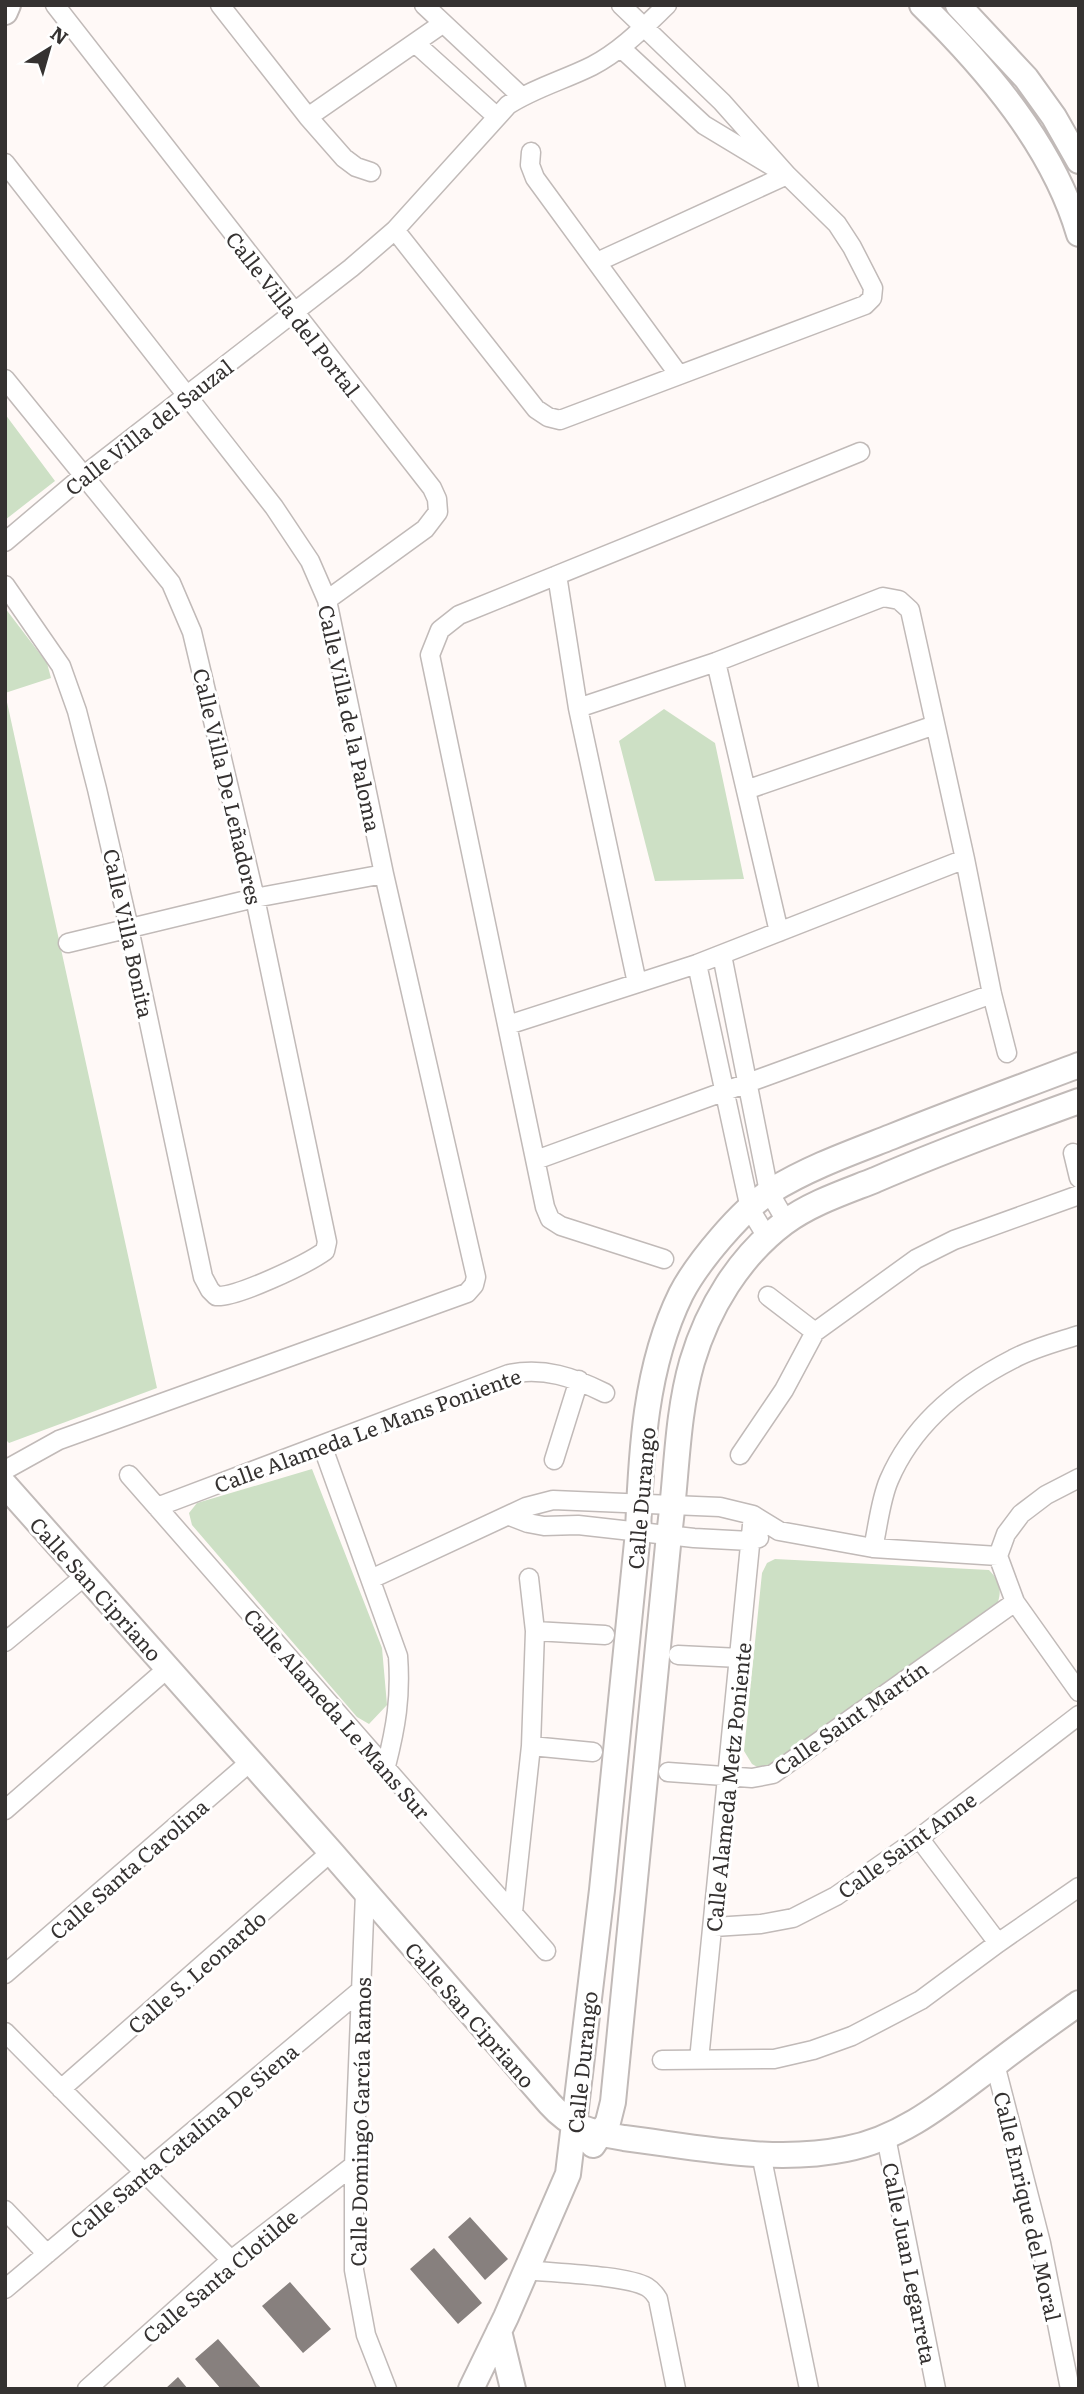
<svg xmlns="http://www.w3.org/2000/svg" width="1084" height="2394" font-family="Literata,serif">
<rect width="100%" height="100%" fill="#fff9f7"/>
<path fill="#cde0c5" d="M5 414 55 481 5 520Z
M5 608 47 663 51 678 5 693Z
M5 693 157 1388 9 1443 5 1439Z
M664 709 715 743 744 879 655 881 619 741Z
M312 1469 382 1648 387 1705 369 1724 357 1717 192 1525 189 1513 197 1503Z
M775 1559 989 1570C999 1580 1002 1589 998 1602L766 1772 752 1764 744 1751 762 1573 767 1563Z"/>
<path fill="#87807e" d="M470 2217 508 2259 485 2280 448 2237Z
M434 2248 482 2303 458 2324 410 2269Z
M290 2282 331 2329 303 2353 262 2306Z
M218 2339 262 2389H221L195 2359Z
M178 2377 188 2389H165Z"/>
<g fill="none" stroke-linecap="round" stroke-linejoin="round">
<defs>
<path id="street" d="M55 5 432 488 437 499 438 512 425 529 327 600
M220 5 308 117 344 158 356 167 371 172
M424 5 521 96
M415 43 496 116
M621 48 704 125 772 166
M308 117 442 24
M531 152 530 165 535 178 679 375
M5 163 274 507 310 561 327 600 384 874 476 1277 474 1285 467 1293 59 1440 5 1470
M395 230 536 409 548 417 560 420 865 305 872 298 873 288 852 247 837 224 787 175 722 102 621 5
M597 262 787 175
M5 379 171 583 192 632 255 898 327 1242 325 1251C307 1264 236 1298 216 1296L210 1290 203 1277 129 928 97 789 77 711 61 666 5 585
M5 542 83 476 351 268 395 230 508 105C534 88 564 80 592 66 621 51 644 27 667 5
M557 575 578 708 637 983
M716 662 779 932
M578 708 716 662 883 597 899 600 910 610 965 859 992 994 1007 1053
M746 790 935 725
M68 943 255 898 384 874
M722 955 769 1192 786 1221
M697 964 750 1209 767 1237
M508 1025 697 964 965 859
M1073 1153 1079 1178
M536 1160 992 994
M664 1259 561 1226 550 1219 545 1207 430 655 440 630 459 615 860 452
M768 1296 815 1332
M322 1445 398 1656C401 1697 396 1727 386 1766
M740 1455 784 1390 815 1332 916 1259 954 1240 1079 1195
M554 1460 579 1380
M129 1475 546 1951
M1079 1478 1046 1495 1021 1514 1006 1534 998 1556 1015 1602 1079 1692
M157 1507 509 1374C544 1367 573 1377 605 1393
M510 1516 528 1523 544 1526 578 1525 694 1538 750 1541 759 1538
M873 1548C878 1527 880 1501 889 1480 913 1424 960 1386 1013 1359 1033 1348 1057 1342 1079 1335
M371 1579 526 1507 553 1500 720 1507 753 1515 779 1531 873 1548 998 1556
M535 1631 605 1635
M5 1642 86 1575
M678 1655 740 1658
M531 1746 593 1752
M668 1772 752 1778 773 1774 1015 1602
M5 1810 168 1668
M919 1838 998 1943
M365 1893 354 2165V2270L366 2335 387 2389
M513 1912 531 1746 535 1631 529 1578
M714 1927 761 1924 793 1918 836 1896 919 1838 1079 1715
M5 1974 250 1762
M5 2032 231 2260
M662 2060 774 2059 813 2050 852 2036 921 2000 998 1943 1079 1887
M699 2060 753 1515
M995 2064 1041 2243 1070 2389
M61 2089 331 1852
M886 2137 936 2389
M761 2154 809 2389
M5 2210 47 2254
M526 2270C553 2273 626 2275 647 2287 652 2290 655 2294 658 2299L676 2389
M5 2289 361 1990
M87 2389 231 2260 354 2165"/>
<path id="secondary" d="M922 5C987 69 1053 146 1079 234
M958 5 1026 78 1054 117 1079 161
M5 12 8 5
M5 1485 331 1852 550 2104C571 2128 593 2133 624 2138 696 2147 774 2164 846 2149 905 2138 951 2097 997 2063 1024 2042 1051 2023 1079 2003
M593 2145 608 2122 613 2102 669 1535C677 1478 676 1418 692 1362 708 1308 739 1257 784 1223 811 1203 845 1192 875 1180 942 1151 1010 1126 1079 1101
M499 2331 513 2389
M471 2389 506 2317 568 2174 602 1890 638 1532C641 1453 645 1367 681 1294 697 1263 741 1210 771 1191 808 1168 850 1153 891 1137 953 1112 1016 1089 1079 1065"/>
</defs>
<use href="#street" stroke="#c1bab8" stroke-width="21"/>
<use href="#secondary" stroke="#c1bab8" stroke-width="28"/>
<use href="#street" stroke="#fff" stroke-width="18"/>
<use href="#secondary" stroke="#fff" stroke-width="24"/>
</g>
<g text-anchor="middle" dominant-baseline="central" stroke-width="6" stroke-linejoin="round" paint-order="stroke">
<g font-size="21" fill="#353231" stroke="#fff">
<text transform="translate(294 313) rotate(52)">Calle Villa del Portal</text>
<text transform="translate(148 426) rotate(-38)">Calle Villa del Sauzal</text>
<text transform="translate(351 718) rotate(78)">Calle Villa de la Paloma</text>
<text transform="translate(229 786) rotate(77)">Calle Villa De Leñadores</text>
<text transform="translate(130 933) rotate(78)">Calle Villa Bonita</text>
<text transform="translate(367 1429) rotate(-20)">Calle Alameda Le Mans Poniente</text>
<text transform="translate(640 1498) rotate(-85)">Calle Durango</text>
<text transform="translate(97 1588) rotate(48)">Calle San Cipriano</text>
<text transform="translate(338 1713) rotate(49)">Calle Alameda Le Mans Sur</text>
<text transform="translate(850 1717) rotate(-35)">Calle Saint Martín</text>
<text transform="translate(727 1787) rotate(-84)">Calle Alameda Metz Poniente</text>
<text transform="translate(906 1844) rotate(-36)">Calle Saint Anne</text>
<text transform="translate(128 1868) rotate(-41)">Calle Santa Carolina</text>
<text transform="translate(196 1971) rotate(-41)">Calle S. Leonardo</text>
<text transform="translate(471 2014) rotate(49)">Calle San Cipriano</text>
<text transform="translate(581 2062) rotate(-84)">Calle Durango</text>
<text transform="translate(359 2122) rotate(-89)">Calle Domingo García Ramos</text>
<text transform="translate(183 2140) rotate(-40)">Calle Santa Catalina De Siena</text>
<text transform="translate(1029 2206) rotate(77)">Calle Enrique del Moral</text>
<text transform="translate(911 2263) rotate(79)">Calle Juan Legarreta</text>
<text transform="translate(219 2275) rotate(-40)">Calle Santa Clotilde</text>
</g>
</g>
<rect width="1084" height="2394" fill="none" stroke="#353231" stroke-width="14"/>
<g transform="translate(49 49) rotate(37)" stroke="#ffffff" stroke-width="5" paint-order="stroke">
<path d="M0-5L12 26L0 18L-12 26Z" fill="#353231"/>
<text y="-10" font-size="19" font-weight="bold" text-anchor="middle" fill="#353231">N</text>
</g>
</svg>
